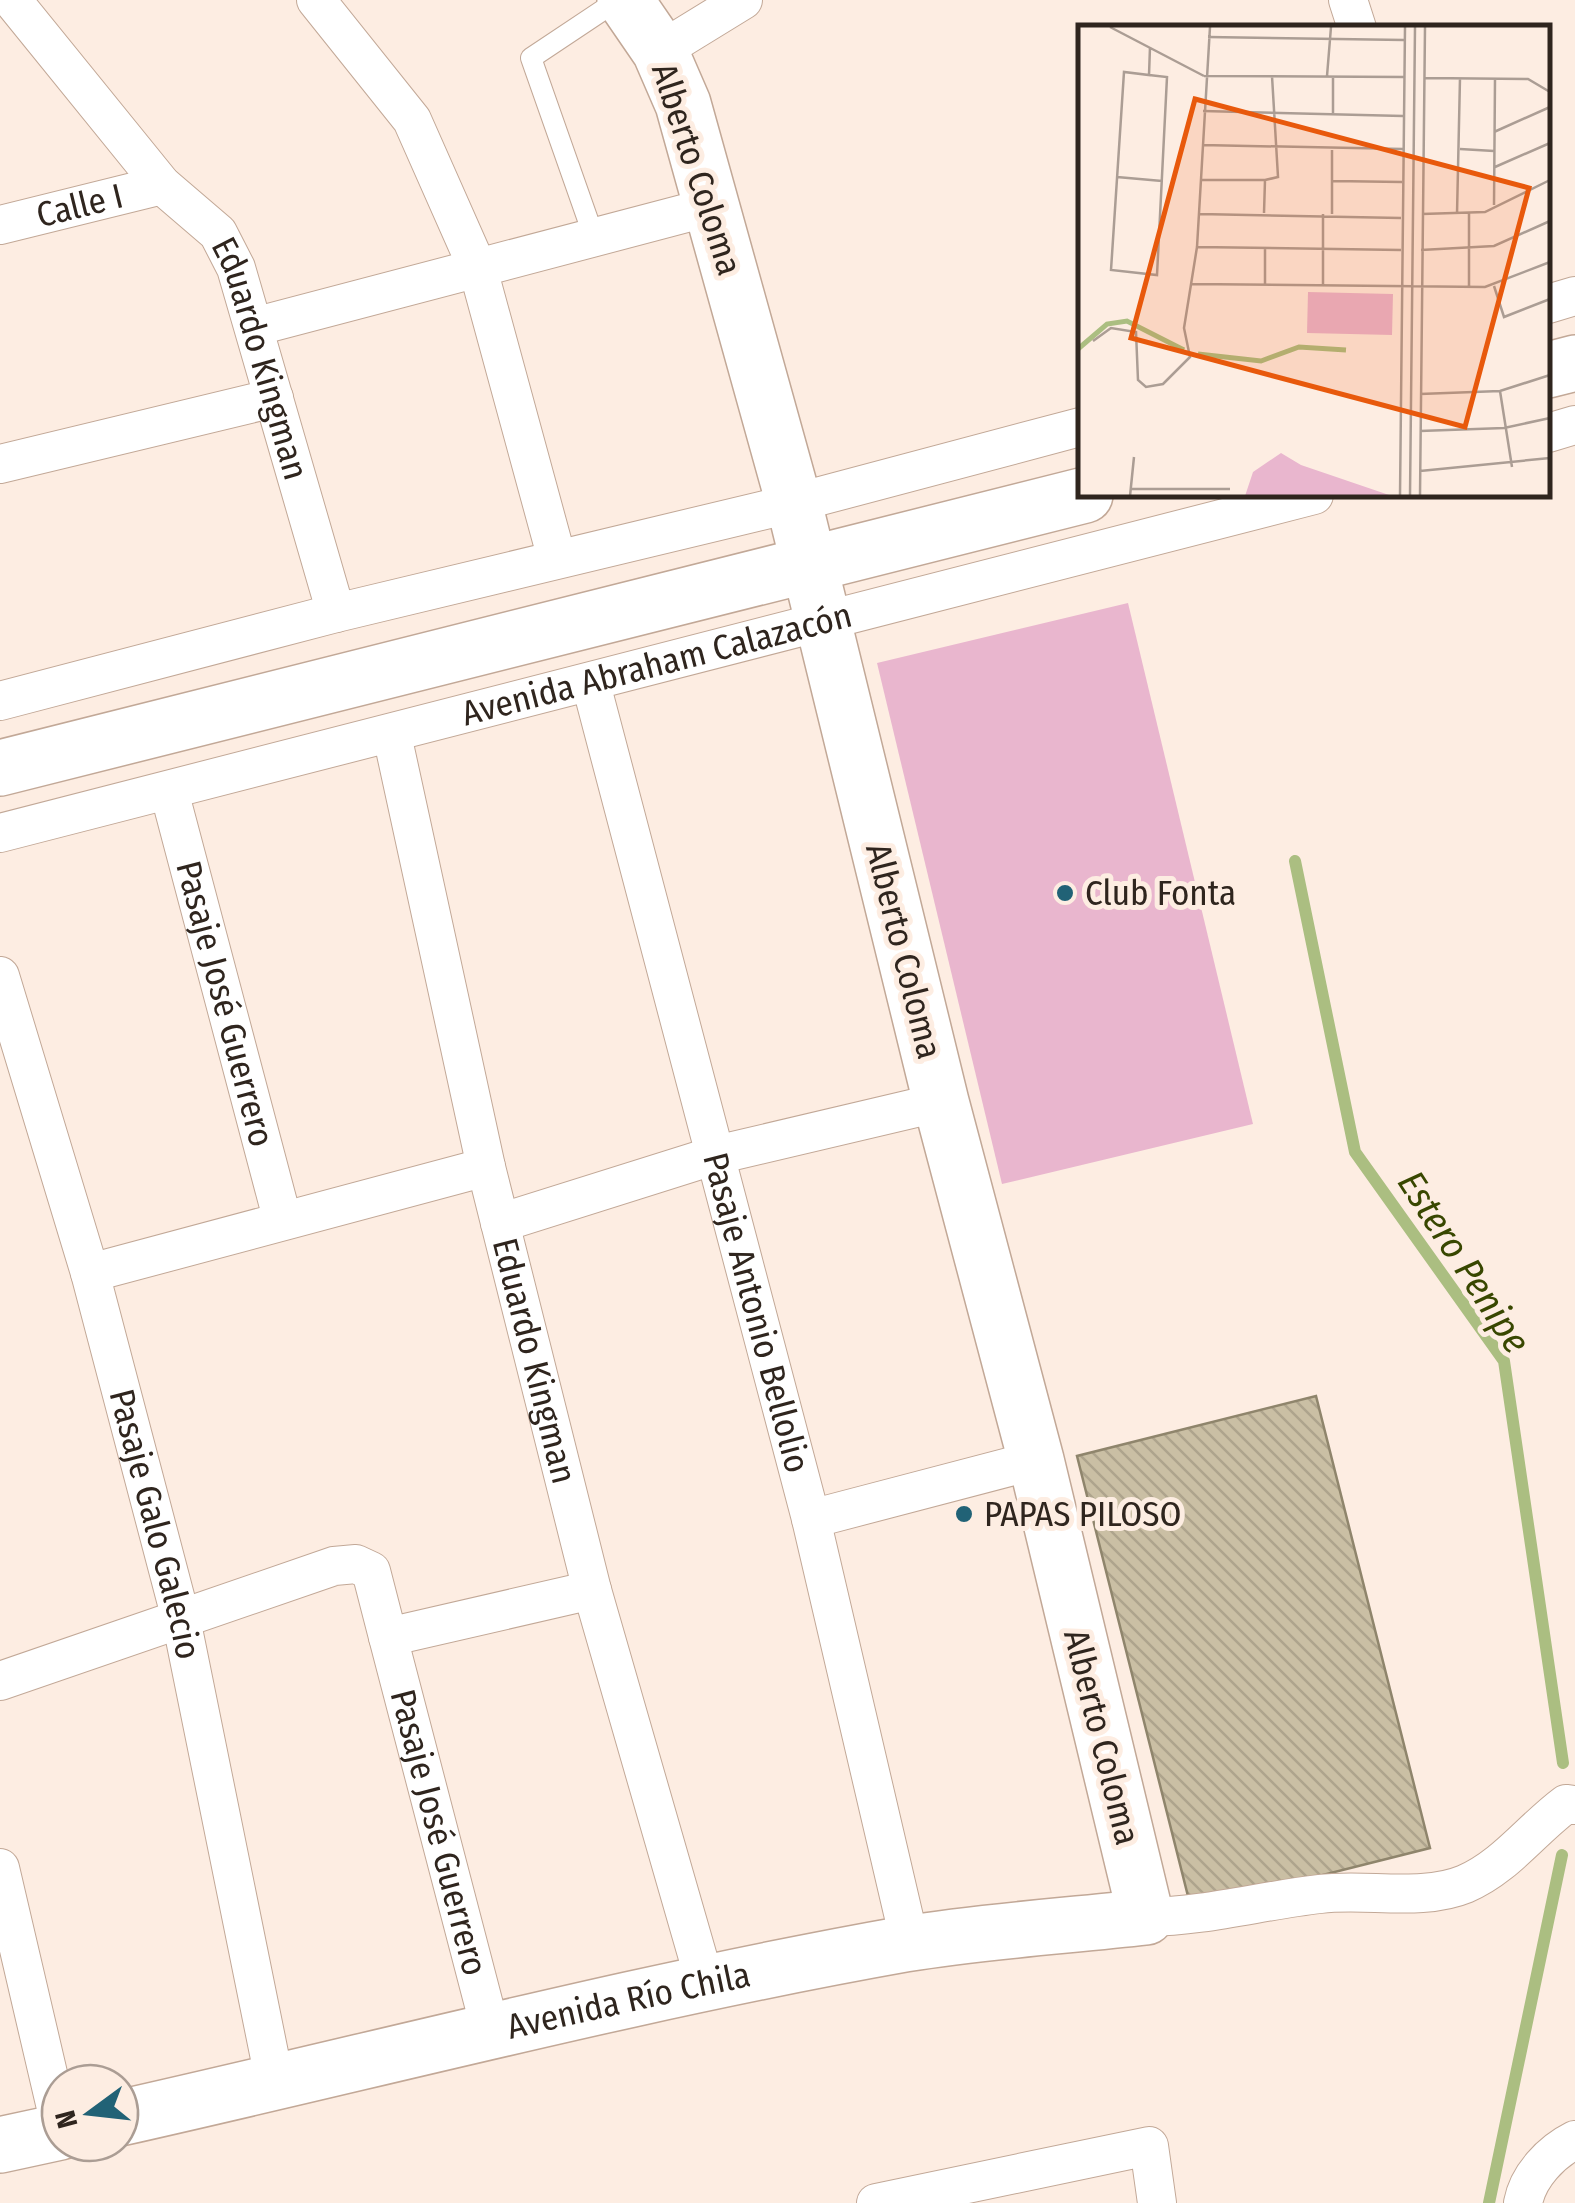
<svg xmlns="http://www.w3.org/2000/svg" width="1575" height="2203" font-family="'Fira Sans Condensed',sans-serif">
<defs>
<pattern id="building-back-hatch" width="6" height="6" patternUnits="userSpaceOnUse" patternTransform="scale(2.5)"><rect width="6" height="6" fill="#cabfa4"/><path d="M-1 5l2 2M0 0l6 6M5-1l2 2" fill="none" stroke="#aea48d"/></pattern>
</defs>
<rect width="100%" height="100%" fill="#fdede2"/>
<path fill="#e9b6ce" d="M1128 603 1253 1124 1002 1184 877 663Z"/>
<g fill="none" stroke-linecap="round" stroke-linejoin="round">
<path stroke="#abbe81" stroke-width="12" d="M1295 861 1355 1152 1504 1361 1563 1763
M1489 2203 1562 1855"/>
</g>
<path fill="url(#building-back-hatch)" stroke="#8f856c" stroke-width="2.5" d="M1316 1396 1430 1848 1191 1908 1077 1456Z"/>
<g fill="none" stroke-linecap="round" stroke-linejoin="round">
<defs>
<path id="lane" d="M595 240 531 58 618 0"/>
<g id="street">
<path id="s1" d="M12 0 162 185 218 233 236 268 336 613"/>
<path d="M316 0 412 120 478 269 557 559"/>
<path d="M1348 0 1357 28"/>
<path d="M660 51 743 0"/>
<path id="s2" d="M0 225 162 185"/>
<path d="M1548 304 1575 296"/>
<path d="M254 327 713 206"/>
<path d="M1548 433 1575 425"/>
<path d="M0 464 274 398"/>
<path id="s3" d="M591 684 811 1519 910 1943"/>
<path d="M0 701 336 613 794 503 1080 427"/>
<path id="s4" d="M392 735 486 1167 592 1590 705 1982"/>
<path id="s5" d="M169 791 282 1218"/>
<path id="s6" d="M0 833 1314 495"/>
<path id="s7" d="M0 976 90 1273 181 1619 275 2083"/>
<path d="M500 1223 716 1155 941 1102"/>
<path d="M90 1273 486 1167"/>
<path d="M811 1519 1036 1460"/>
<path id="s8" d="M388 1637 490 2028"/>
<path d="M0 1681 334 1566 356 1564 371 1571 388 1637 592 1590"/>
<path d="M0 1868 60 2125"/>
<path d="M1146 1917C1208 1916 1259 1901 1320 1894 1365 1888 1422 1902 1465 1884 1505 1867 1531 1830 1566 1804L1575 1805"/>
<path d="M876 2203 1149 2146 1157 2203"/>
<path d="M1523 2203C1528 2176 1551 2152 1575 2140"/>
</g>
<g id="secondary">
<path d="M1548 370 1575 363"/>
<path d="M0 768 1085 495"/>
<path id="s9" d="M120 2118C382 2059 640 1991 905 1944 984 1931 1066 1926 1146 1917L1036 1460 941 1102 794 503 683 104 660 51 625 0"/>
<path d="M0 2145 60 2132"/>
</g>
</defs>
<use href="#lane" stroke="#c2a897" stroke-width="22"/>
<use href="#street" stroke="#c2a897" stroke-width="40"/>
<use href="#secondary" stroke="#c2a897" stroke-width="58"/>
<use href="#lane" stroke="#fff" stroke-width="20"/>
<use href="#street" stroke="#fff" stroke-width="38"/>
<use href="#secondary" stroke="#fff" stroke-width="55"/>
</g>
<g fill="#216276" stroke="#fdede2" stroke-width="4">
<circle cx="1065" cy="893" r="10"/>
<circle cx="964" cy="1514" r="10"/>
</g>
<g text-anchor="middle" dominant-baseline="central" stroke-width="10" stroke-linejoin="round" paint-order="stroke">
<g font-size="35" fill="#2f251e" stroke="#fdede2">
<text transform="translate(697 169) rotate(72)">Alberto Coloma</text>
<text stroke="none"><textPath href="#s2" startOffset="82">Calle I</textPath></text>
<text stroke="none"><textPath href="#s1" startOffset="445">Eduardo Kingman</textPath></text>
<text stroke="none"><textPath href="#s6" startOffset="678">Avenida Abraham Calazacón</textPath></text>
<text transform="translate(904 951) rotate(76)">Alberto Coloma</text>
<text stroke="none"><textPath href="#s5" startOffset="220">Pasaje José Guerrero</textPath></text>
<text stroke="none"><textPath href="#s3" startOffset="650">Pasaje Antonio Bellolio</textPath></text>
<text stroke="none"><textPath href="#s4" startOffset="642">Eduardo Kingman</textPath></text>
<text stroke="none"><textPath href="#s7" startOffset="570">Pasaje Galo Galecio</textPath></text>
<text transform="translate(1102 1737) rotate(76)">Alberto Coloma</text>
<text stroke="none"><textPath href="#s8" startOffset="202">Pasaje José Guerrero</textPath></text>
<text stroke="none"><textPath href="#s9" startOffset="522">Avenida Río Chila</textPath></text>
</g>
<g font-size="35" fill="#2f251e" stroke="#fdede2" text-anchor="start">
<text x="1085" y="893">Club Fonta</text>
<text x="984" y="1514">PAPAS PILOSO</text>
</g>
<g font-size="38" font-style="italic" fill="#384700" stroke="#fdede2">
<text transform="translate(1464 1262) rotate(57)">Estero Penipe</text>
</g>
</g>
<g transform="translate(1078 25)">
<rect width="472" height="472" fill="#fdede2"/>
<path d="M203 428 223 440 314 471H167L175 447Z" fill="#e9b6ce"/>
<path d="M230 267 315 269 314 310 229 308Z" fill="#e9b6ce"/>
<path fill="none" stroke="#abbe81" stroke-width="5" d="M0 324 29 299 49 296 106 325M120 329 183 336 221 322 268 325"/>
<path fill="none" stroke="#ab9d94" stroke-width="2.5" d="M32 2 126 51M130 12 326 15M71 50 89 52 79 250 33 245 46 47 71 50 72 22M126 51 326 52M249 51 253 2M255 51V88M347 53 450 54 472 67M125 86 325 91M416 107 472 82M124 120 325 124M382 124 416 126M254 125V189M417 142 472 118M39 152 84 156M123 155H187M255 156 324 157M416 180 417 54M186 188 187 155 200 152 194 51M122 189 323 193M245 189V261M344 189 407 187 472 155M379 189 382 53M119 222 323 225M343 225 416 221 472 196M113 259 407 262 472 237M187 261V224M416 261 426 292 472 274M391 263V188M15 316 33 303 58 307 60 355 68 362 85 359 112 332 106 303 119 222 132 2M422 366 434 442M342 369 422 366 472 350M342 406 426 403 472 393M342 446 472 433M53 464H152M52 471 56 432M322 471 327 2M332 471 337 2M342 471 347 2"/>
<path fill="#e8590c" fill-opacity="0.15" stroke="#e8590c" stroke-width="5" d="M117 74 451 163 387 402 53 313Z"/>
<rect width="472" height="472" fill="none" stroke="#2f251e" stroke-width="5"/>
</g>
<g transform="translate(90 2113) rotate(255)"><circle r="48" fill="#fdede2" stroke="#ab9d94" stroke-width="2.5"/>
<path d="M0-8L18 38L0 25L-18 38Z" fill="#216276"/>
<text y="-15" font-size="28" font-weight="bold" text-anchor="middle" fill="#2f251e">N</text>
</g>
</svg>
